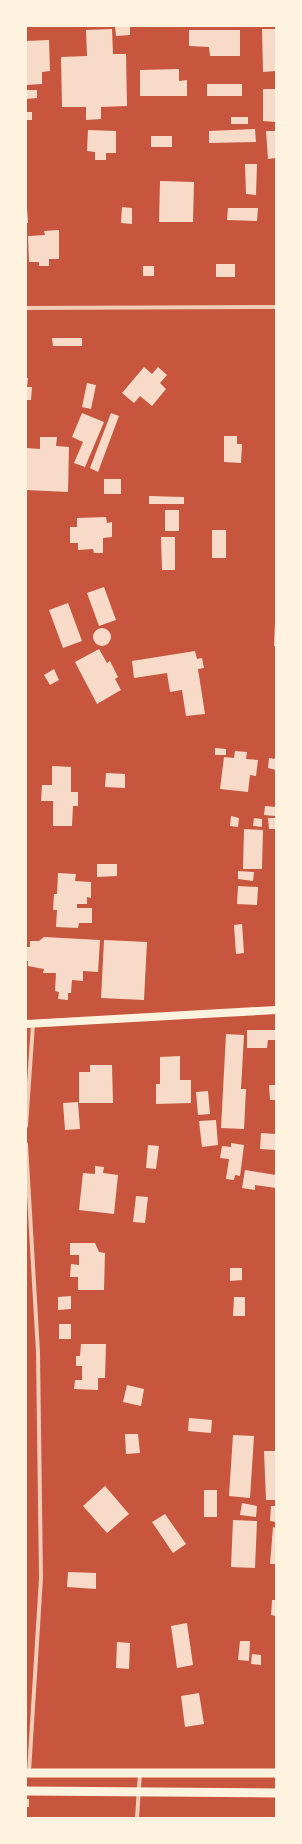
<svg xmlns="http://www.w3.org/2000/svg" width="302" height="1844" font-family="Lora,serif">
<rect width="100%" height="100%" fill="#c8553d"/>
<path fill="#f7dbc8" d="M115 26H130V35L116 36Z
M112 29 113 54H126L127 106 101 107V119L86 120V107H62L61 57 87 56 86 30Z
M262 29H276V71L263 72Z
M189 30H240V56H210L209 47 189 46Z
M49 40 50 71 42 72V84L26 85V41Z
M179 69V81L187 80V96H140V70Z
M207 84H242V96H207Z
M263 89H276V122L263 121Z
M26 90H37V98L26 99Z
M26 112H32V120H26Z
M231 117H248V124H231Z
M255 129 256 142 209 143V131Z
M88 130 116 131V153H106V160H95V152L87 151Z
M266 131H275L276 158 268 159Z
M151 136H172V147H151Z
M245 164H257L256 195 246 194Z
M160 181 194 182 193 222H159Z
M122 207 132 208V224L121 223Z
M26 208H27L28 223H26Z
M228 208H258L257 221 227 220Z
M59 230V259H49V266H39V262H29L28 236 45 235 44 231Z
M216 264H235V277H216Z
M143 266H154V276H143Z
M52 338H82V346H53Z
M144 367 152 374 158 367 167 375 160 383 166 389 152 406 140 396 134 403 122 393Z
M26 378H28L27 387H32L31 400H26Z
M87 383 96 385 91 409 82 407Z
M82 413 104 422 85 467 74 463 83 442 72 437Z
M111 413 119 416 98 472 90 468Z
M224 436H237V444H242L241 463 224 462Z
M40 437H57L56 446 69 447 68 492 26 490V448L40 449Z
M104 479H121V494H104Z
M149 496 184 497V504H149Z
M165 510H179V531H165Z
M106 517 107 523 112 522V537L103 538V553H94L93 549 78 550V543H70V527H77V518Z
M212 530H226V558H212Z
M161 537H175V570H162Z
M104 587 116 620 99 626 87 593Z
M68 603 82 641 63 648 49 610Z
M275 622 276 623V646H274Z
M93 637a9 9 0 1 1 18 0a9 9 0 1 1-18 0Z
M99 649 107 663 110 661 118 677 115 679 121 690 97 704 75 662Z
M195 651 197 659 202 658 204 668 198 669 205 714 186 716 182 690 170 692 167 673 134 678 132 661Z
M54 669 59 680 50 685 44 675Z
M215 748 226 749V755H215Z
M235 751 247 752 246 759 258 760 256 776 250 775 248 792 220 789 224 757 234 758Z
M269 758 276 759V770L268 768Z
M52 766 71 767V792H78V806H73L72 826H53V801H41L42 785H52Z
M106 773 125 774V788L105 787Z
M265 806 276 807 275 816 264 815Z
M231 816 239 818 238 827 230 826Z
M254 818 262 819V827L253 826Z
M268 818H276V829H269Z
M244 829 263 830 262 869H243Z
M97 864H117V876L97 877Z
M238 871 254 872 253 881 238 879Z
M58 873 76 874 75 881 91 882V898L87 897V904H77V908H92V923H79L78 928 56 927 57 910H53L54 894H57Z
M238 886 258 887 257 905 237 904Z
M242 924 244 953 236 954 234 925Z
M44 937 100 940 98 972 83 971V981L72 980 71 993H68V1000L58 999 59 992 55 991 56 973H43L44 969 28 966V961H26V947H30V941H39Z
M104 940 147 942 144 1000 101 998Z
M247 1030H276V1040H268L267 1048H247Z
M226 1034 244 1035 241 1089H246L244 1129 221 1128Z
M180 1056V1080H191V1103L156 1104V1084H160V1057Z
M90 1065H112L113 1103H79V1072H90Z
M269 1085H276V1100H270Z
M208 1091 210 1114 198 1115 196 1092Z
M78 1102 80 1129 65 1130 63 1103Z
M216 1120 218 1145 202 1147 199 1121Z
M261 1133 276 1134V1150L260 1149Z
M231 1143 244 1145 240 1176 235 1175 234 1180 226 1179 229 1159 220 1158 222 1146 231 1147Z
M148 1145 159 1146 156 1169 146 1168Z
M95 1166 104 1167 103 1173 118 1175 114 1214 79 1210 83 1173 95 1174Z
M245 1170 276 1175V1188L255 1185V1190L242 1188Z
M136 1196 148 1197 145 1223 133 1222Z
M70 1243H95L99 1252 105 1253 104 1290H78V1277H70L71 1264 79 1265V1255H70Z
M230 1268H242V1280L230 1281Z
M71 1296V1309L58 1310V1297Z
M234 1297H245V1316H233Z
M59 1324H71V1339H59Z
M81 1344H106L105 1378H98V1390L74 1389 75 1380H82V1366H76V1356H80Z
M127 1385 144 1389 141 1406 123 1402Z
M189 1418 212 1420 211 1433 188 1431Z
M125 1434H138L140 1453 126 1454Z
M233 1435 254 1436 250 1498 229 1496Z
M264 1451H276V1500H266Z
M105 1486 129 1514 107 1533 83 1506Z
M204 1490H217V1517H204Z
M242 1503 257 1506 256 1517 240 1515Z
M271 1506H276V1522L270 1521Z
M165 1514 186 1544 173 1553 152 1522Z
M233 1520 257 1521 255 1568 231 1567Z
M273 1527 276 1528V1564H270Z
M68 1572 96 1573V1589L67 1587Z
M272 1600H276V1616L271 1615Z
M187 1623 193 1665 177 1668 171 1626Z
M240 1641H250L249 1661 238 1660Z
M117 1642 130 1643 129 1669 116 1668Z
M252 1654 261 1655V1665L251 1664Z
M199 1693 204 1724 185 1727 181 1696Z
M26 1799H29V1807H26Z"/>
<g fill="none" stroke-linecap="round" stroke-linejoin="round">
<path stroke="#f1ccb7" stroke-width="4" d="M26 308 276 307
M26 1126 33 1024
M26 1144 38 1352 41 1578 29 1772
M137 1818 140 1773"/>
<path stroke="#fff3e0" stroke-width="8" d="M26 1024 276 1010"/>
<path stroke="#fff3e0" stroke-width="9" d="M26 1773H276
M26 1791 276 1793"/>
</g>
<rect width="302" height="1844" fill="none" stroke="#fff3e0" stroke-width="54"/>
</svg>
